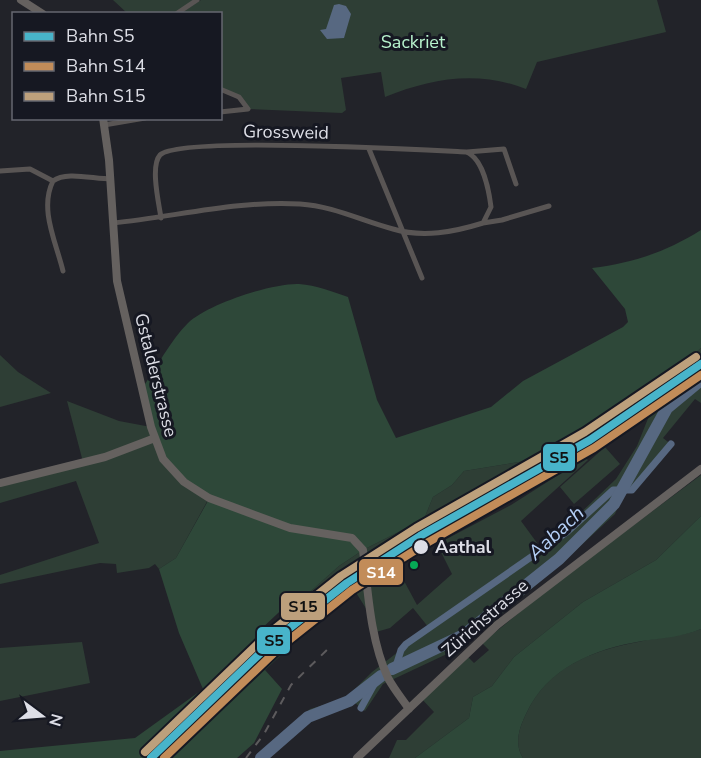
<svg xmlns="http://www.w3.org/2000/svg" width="701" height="758" font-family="'Nunito Sans',sans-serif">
<rect width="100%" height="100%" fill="#222329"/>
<path fill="#2e3e35" d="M113 0H194L174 14 127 13Z
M201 0H657L666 32 537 62 526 89C478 70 431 78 385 97L381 72 341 78 346 110 342 113 248 109 246 104 221 89 220 14H180Z
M701 348V359L635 400Z
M0 355 18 372 51 393 0 407Z
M701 374V403L695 399 663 438 672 445 634 490 624 493 615 514 563 562 464 646 383 684 365 711 355 703 309 721 268 758H255L310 709 345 699 372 672 429 628 413 608 390 628 376 632 372 618 355 591 371 582C383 586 393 587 403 579L417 605 452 574 437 544 511 505 585 458 588 460 521 521 540 547 557 528 573 520 616 479 637 446 651 411Z
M67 401 119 421 151 427 209 498 176 558 159 569 155 564 149 568 117 573 116 564 100 563 0 584V575L99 543 76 481 0 503V483L83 462Z
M605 447 620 464 574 504 560 487Z
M544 458 533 469 385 552 309 607 302 599 339 566 363 550 424 519 433 497 452 485 464 471Z
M701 475V516L656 560 583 602 514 657 492 686 473 697 469 718 415 758H389L397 740H406L434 712 420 697 465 654 474 663 489 650 482 643 552 586Z
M701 629V758H523C514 745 519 728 526 714 547 668 590 651 638 642 659 637 680 637 701 629Z
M82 642 90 683 0 701V648Z"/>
<path fill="#2e4839" d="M701 230V348L665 379 598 427 544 458 464 471 452 485 433 497 424 519 363 550 339 566 302 599 295 597 258 632 280 656 265 670 282 689 254 743 237 758H0V751L135 738 203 689 179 633 159 569 176 558 209 499 193 490 163 459 143 387C157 367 170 341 188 323 208 304 272 283 299 284 316 285 333 292 348 297L377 400 396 438 491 407 523 381 623 327 628 322 625 309 592 268C633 263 666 252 701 230Z
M701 516V629C682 637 663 638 642 641 594 649 547 668 526 714 519 728 514 745 523 758H415L469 718 473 697 492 686 514 657 583 602 656 560Z"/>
<path fill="#576881" d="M339 4 346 6 351 14 344 38 327 39 320 30 326 29 334 5Z"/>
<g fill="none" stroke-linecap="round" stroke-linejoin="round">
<path stroke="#576881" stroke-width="7" d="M396 666 401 650 406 644 567 532 613 490H632L671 444
M361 708 377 679"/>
<path stroke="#576881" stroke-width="12" d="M392 669 464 635 559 559 614 504 667 408 701 380
M261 758 308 717 349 701 381 676"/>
<path stroke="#595554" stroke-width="5" d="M176 14 197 0
M220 89 239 97 248 109 220 112
M104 125 145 118
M369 149 422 278
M467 152 504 149 516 184
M0 171 30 169 53 181
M113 223C174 217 239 200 300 204 333 206 362 221 393 229 423 238 454 232 483 223L491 207C489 191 483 158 466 152 426 150 178 136 160 155 150 166 159 204 161 218
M483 223 502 220 549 206
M63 271C56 242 39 209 53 181 66 171 93 179 111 179"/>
<path stroke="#65615f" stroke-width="8" d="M21 0 43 14
M103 118 109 160 117 281 151 427 163 459 184 482 209 498 290 528 352 538 363 550C368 591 370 639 388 678 394 689 402 699 409 709
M0 483 105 457 155 438
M357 758 497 625 701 469"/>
<path stroke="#5d5b5d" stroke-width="2" stroke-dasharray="8 8" stroke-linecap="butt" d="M246 758 264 734 291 685 331 646"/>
<defs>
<path id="rail-1" d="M151 758 273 641 347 583 420 536 590 440 701 364"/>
<path id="rail-2" d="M164 758 279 648 352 590 425 544 594 448 701 375"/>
<path id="rail-3" d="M145 752 267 635 341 576 416 528 585 432 696 357"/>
</defs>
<use href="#rail-1" stroke="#161822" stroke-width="12"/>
<use href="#rail-2" stroke="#161822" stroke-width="12"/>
<use href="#rail-3" stroke="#161822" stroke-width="12"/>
<use href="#rail-1" stroke="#48b4ca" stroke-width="8"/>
<use href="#rail-2" stroke="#c28c59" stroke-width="8"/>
<use href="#rail-3" stroke="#bda07c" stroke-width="8"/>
</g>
<circle fill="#dddee6" stroke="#161822" stroke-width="2" cx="421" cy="547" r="8"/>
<circle fill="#06aa56" stroke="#161822" stroke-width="2" cx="414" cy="565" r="5"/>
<g text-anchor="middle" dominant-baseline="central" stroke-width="6" stroke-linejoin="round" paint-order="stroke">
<g font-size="18" fill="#b7f2cd" stroke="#161822">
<text x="413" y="42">Sackriet</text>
</g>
<g font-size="18" fill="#dddee6" stroke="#161822">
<text transform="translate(286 132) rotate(1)">Grossweid</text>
<text transform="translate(156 375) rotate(76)">Gstalderstrasse</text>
<text transform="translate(485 618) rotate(-41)">Zürichstrasse</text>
</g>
<g font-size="18" font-weight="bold" fill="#dddee6" stroke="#161822" text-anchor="start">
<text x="435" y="547">Aathal</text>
</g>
<g font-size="20" font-style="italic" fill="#b4cff6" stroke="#161822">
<text transform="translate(556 533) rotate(-43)">Aabach</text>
</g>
</g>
<g stroke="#161822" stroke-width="2">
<rect x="542" y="443" width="34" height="29" rx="6" fill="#48b4ca"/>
<rect x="358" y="558" width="46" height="28" rx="6" fill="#c28c59"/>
<rect x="280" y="592" width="46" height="29" rx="6" fill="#bda07c"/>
<rect x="256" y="626" width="35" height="29" rx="6" fill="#48b4ca"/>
</g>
<g font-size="16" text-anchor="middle" font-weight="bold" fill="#fff">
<text x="381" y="578">S14</text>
</g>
<g font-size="16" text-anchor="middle" font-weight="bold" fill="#111">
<text x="559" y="463">S5</text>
<text x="303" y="612">S15</text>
<text x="274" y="646">S5</text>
</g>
<rect x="12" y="12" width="210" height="108" fill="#161822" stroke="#666770" stroke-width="1.5"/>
<rect x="24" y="32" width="30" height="9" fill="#48b4ca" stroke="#666770" stroke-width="1.5"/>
<text x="66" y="42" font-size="18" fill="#dddee6">Bahn S5</text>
<rect x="24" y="62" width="30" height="9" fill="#c28c59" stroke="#666770" stroke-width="1.5"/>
<text x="66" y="72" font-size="18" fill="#dddee6">Bahn S14</text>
<rect x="24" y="92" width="30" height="9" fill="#bda07c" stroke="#666770" stroke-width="1.5"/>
<text x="66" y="102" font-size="18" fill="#dddee6">Bahn S15</text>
<g transform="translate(42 716) rotate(106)" stroke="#161822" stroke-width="4.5" paint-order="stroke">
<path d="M0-4.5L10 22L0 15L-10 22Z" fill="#dddee6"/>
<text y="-9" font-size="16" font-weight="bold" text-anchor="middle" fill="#dddee6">N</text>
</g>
</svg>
